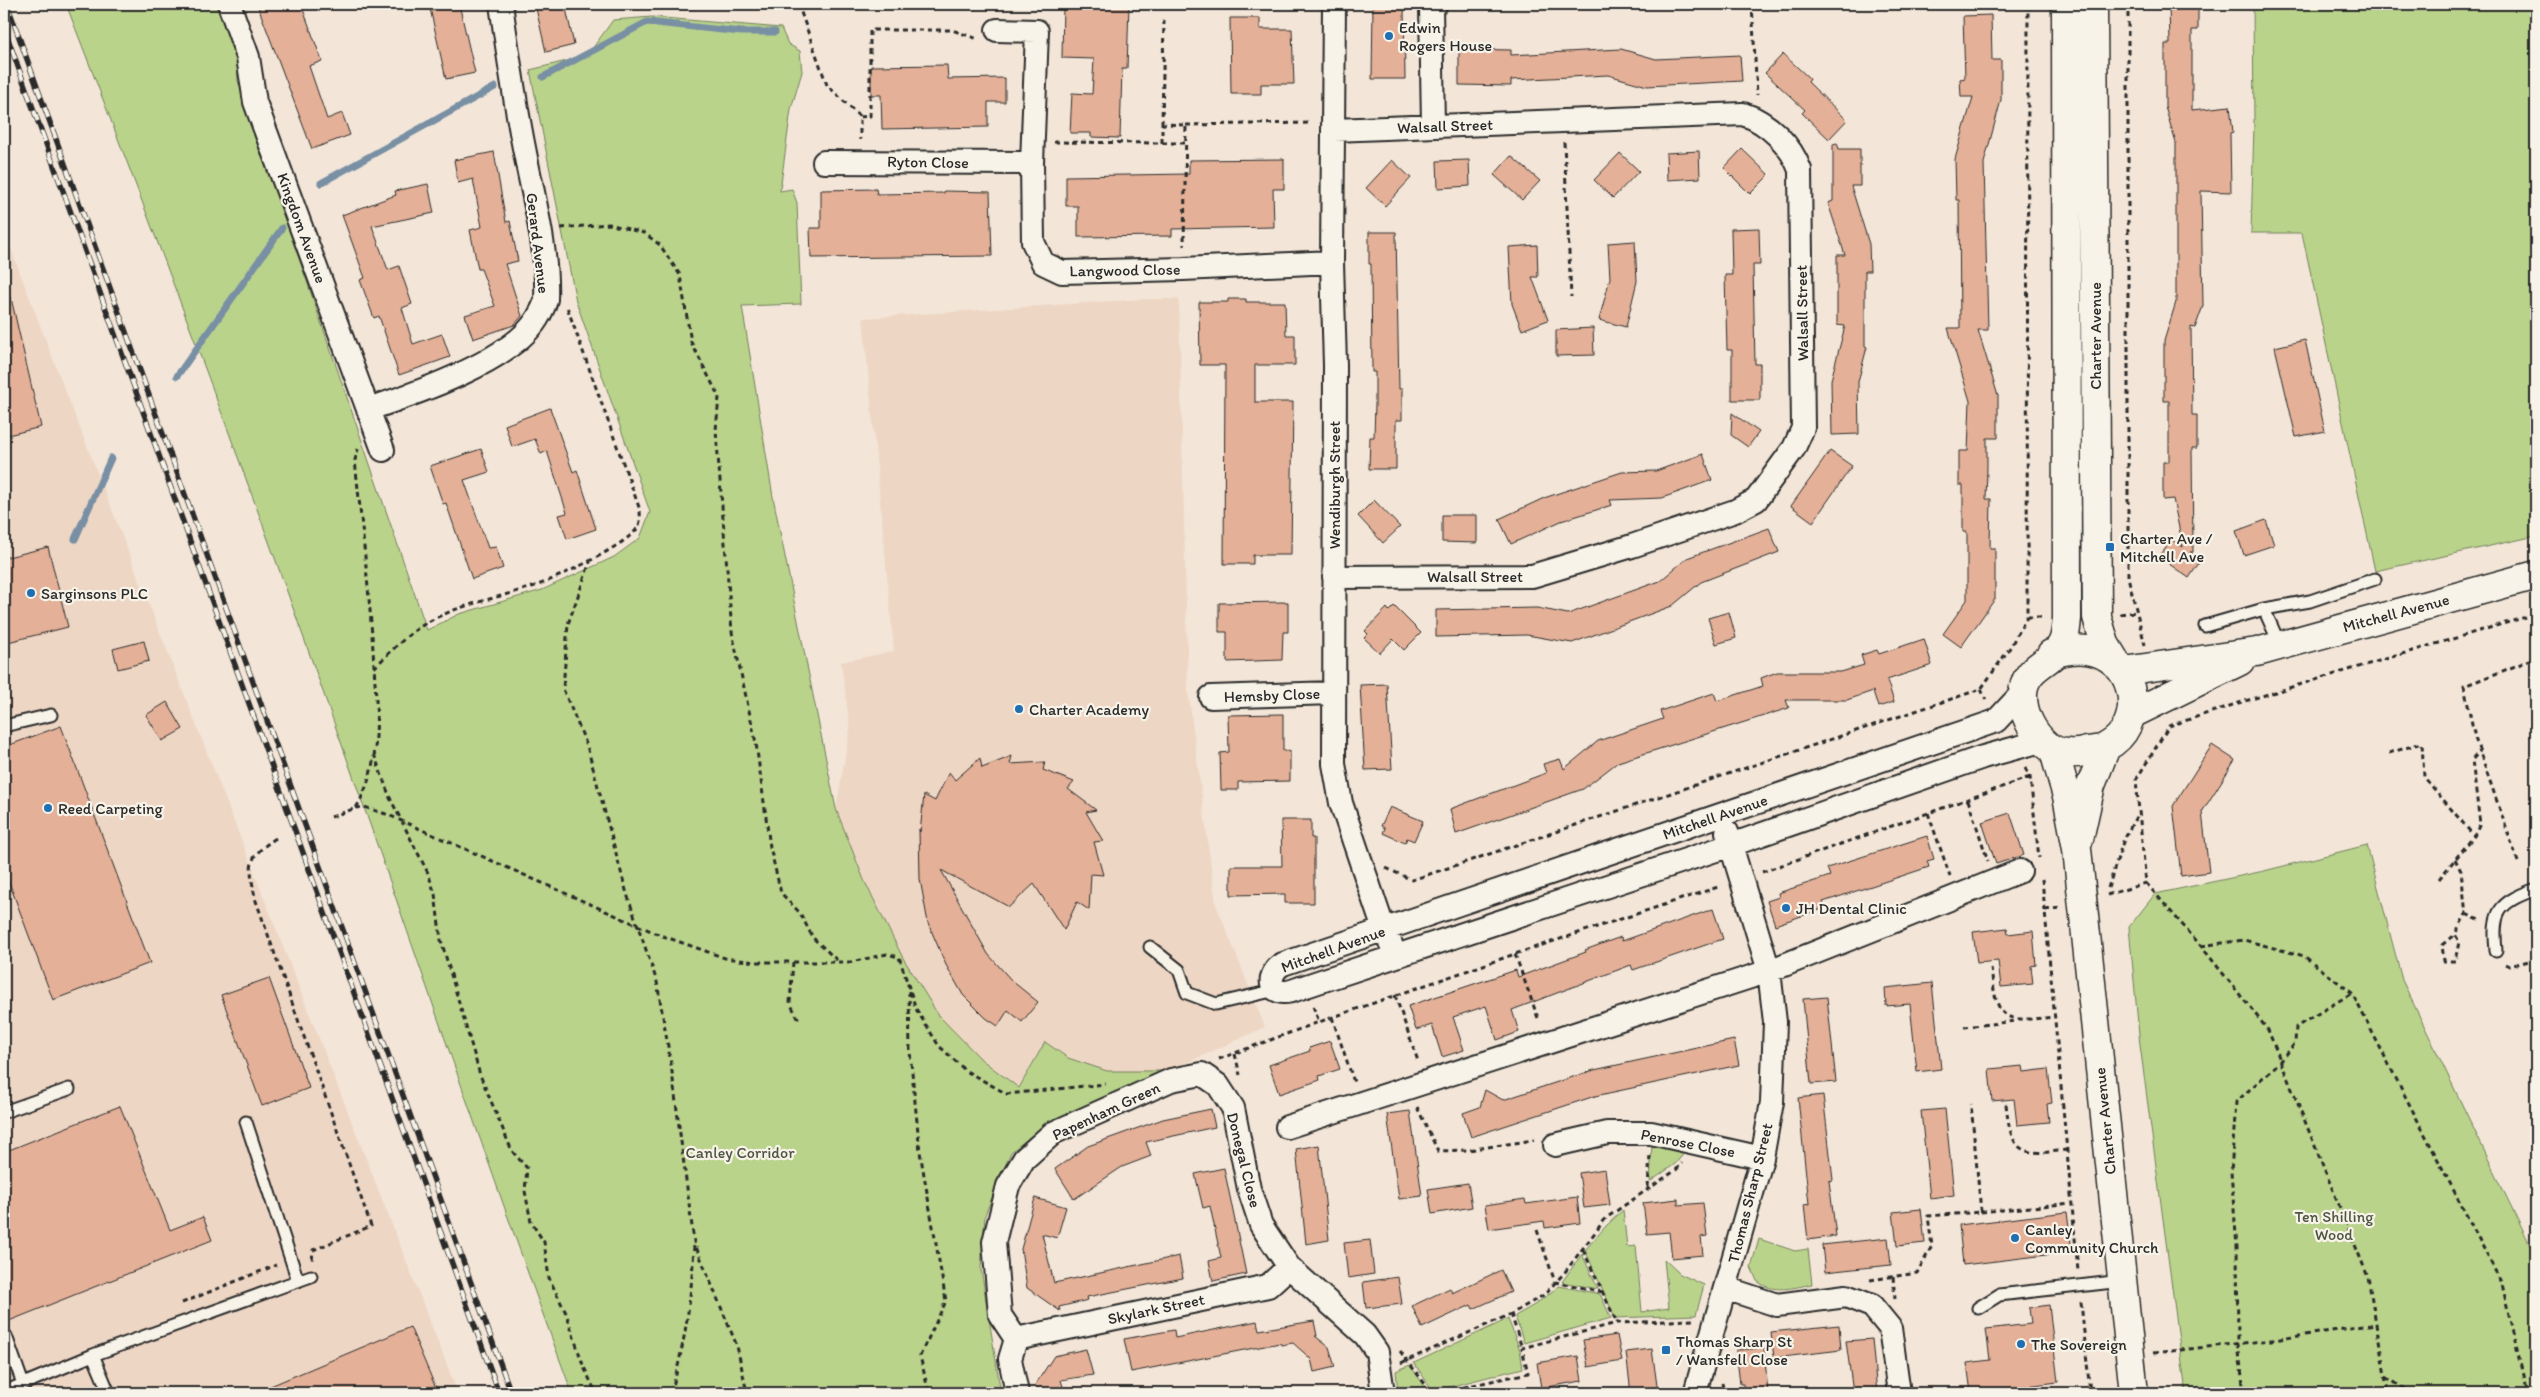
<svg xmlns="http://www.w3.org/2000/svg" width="2540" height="1397" font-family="Itim,sans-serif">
<rect width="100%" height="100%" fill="#f3e6d8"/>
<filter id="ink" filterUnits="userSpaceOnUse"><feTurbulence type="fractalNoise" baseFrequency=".02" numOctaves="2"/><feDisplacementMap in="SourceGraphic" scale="10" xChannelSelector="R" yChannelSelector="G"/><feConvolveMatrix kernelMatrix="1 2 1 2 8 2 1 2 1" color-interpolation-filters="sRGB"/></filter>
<g filter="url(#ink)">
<path fill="#eed6c4" d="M4 231 58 372 458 1393H4Z
M1143 299H1179L1188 690 1216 904 1265 1027 1170 1071H1107L1068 1058 1045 1042 1019 1088 982 1060 939 1016 903 958 864 880 836 809 850 728 841 662 894 651 863 318Z"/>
<path fill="#b9d38b" stroke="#727f5b" d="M66 4H218L237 58 238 81 427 630 459 614 542 590 614 557 640 538 650 512 576 301 530 70 587 56 613 20 652 17 781 28 788 44 800 51 802 72 791 109 780 191 792 189 797 203 801 304 742 306 773 497 836 809 864 880 903 958 939 1016 982 1060 1019 1088 1045 1042 1068 1058 1107 1071H1170L1040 1129 1011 1152 985 1215 981 1269 1001 1393H572C483 1154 402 912 316 672 236 448 152 225 66 4Z
M2253 4H2536V536L2375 571 2302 233H2251L2254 124Z
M2367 845 2402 980 2536 1258V1393H2186L2140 1045 2129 927 2155 894 2264 871Z
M1652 1144 1686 1151 1675 1164 1650 1182Z
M1623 1210 1627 1247 1636 1246 1642 1312 1669 1308 1664 1259 1680 1274 1704 1285 1696 1315 1615 1318 1585 1250 1606 1226Z
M1759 1239 1795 1251 1808 1249 1812 1284C1793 1288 1773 1294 1757 1281L1751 1267Z
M1582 1254 1598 1289 1562 1282Z
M1559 1286 1600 1294 1611 1318 1524 1343 1515 1316 1536 1304Z
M1508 1319 1520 1350 1523 1368 1433 1391 1414 1363Z
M1410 1365 1428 1391 1398 1393 1396 1371Z"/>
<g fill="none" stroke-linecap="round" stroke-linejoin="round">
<path stroke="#788fa4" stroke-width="7" d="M543 77 647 22 741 32H775
M321 183 495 87
M177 376 282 228
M75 539 111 458"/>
</g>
<path fill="#e4b097" stroke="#2b2b2b" d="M257 4H301L322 61 309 66 327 119 342 113 350 135 312 149Z
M429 4H459L475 73 446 79Z
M535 4H565L574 45 546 52Z
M1063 4H1129L1127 69H1122L1120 138 1091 137V133H1070L1072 93 1092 94 1094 59 1062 58Z
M1373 4H1404L1405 79H1372Z
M2169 4H2198V30H2192V110L2230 106 2233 132 2230 133 2231 192 2201 191 2203 306 2195 328 2191 327 2192 415H2197V448H2192L2193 552H2190L2201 560 2189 578 2159 557 2172 540 2183 547 2173 499 2163 500V462H2169V401H2164V341L2176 302V143L2165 107V44H2170Z
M1991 15 1992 60H2001V100L1984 163 1988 330H1978L1998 396V438H1987V468L1986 499H1991L1990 548H1995V599L1961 647 1943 634 1967 600V532H1963V485H1959V451H1968L1970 401 1948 328H1960L1959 200H1956L1955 159 1973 97H1961L1960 79 1965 78 1963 16Z
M1230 18H1260V29H1292L1294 84H1261V94H1231Z
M1459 49 1511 50V55L1621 49 1656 59 1740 55 1742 81 1647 86 1608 75 1511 80V86L1459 85Z
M1783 54 1810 79 1808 82 1847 120 1829 139 1802 113 1805 110 1765 73Z
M947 65 948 79 1005 78V102H988V127L882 129 881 95H871V66Z
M1837 143 1839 149H1860V186H1851L1869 244 1870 271H1865V346L1867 347 1858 382 1859 434 1832 435 1831 380 1845 326 1837 325V255H1845L1828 203 1833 201V144Z
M1742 149 1769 175 1750 194 1724 168Z
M1699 151 1700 178 1667 180 1666 153Z
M494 152 506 222 510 221 518 261 505 264 522 316 514 325 473 339 465 315 495 306 481 269H478L470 230 482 227 473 179 458 183 454 160Z
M1620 153 1639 171 1613 198 1594 180Z
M1511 156 1540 181 1522 200 1494 175Z
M1284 159V189H1273L1274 227 1172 229V236L1078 237V206H1066V176L1189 174V160Z
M1392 160 1411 178 1385 206 1366 188Z
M1469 160 1470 186 1438 188 1437 161Z
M428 184 434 213 372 226 388 270 399 266 412 304 402 308 413 344 442 334 450 357 399 375 379 316 374 318 360 280 365 278 342 215 396 195 395 191Z
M876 189 877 194 944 193V191L990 192 992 256 811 258 810 228H821V190Z
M1759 228 1760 265H1753L1755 364H1760V400H1732V350H1727L1725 275H1732L1731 229Z
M1369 232H1396L1399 389H1402V420H1396V469H1369L1370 437H1374L1375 404V372H1372L1371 264H1369Z
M1635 241 1637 281 1626 327 1599 320 1610 278 1608 243Z
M1537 245 1538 277H1532L1548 320 1522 330 1512 304 1509 247Z
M11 298 41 427 4 436V299Z
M1228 299H1246V302H1285L1286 335H1295V365H1255V402H1293L1291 555H1253V564H1224L1225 365H1200L1199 302H1228Z
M1593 328 1594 355 1556 356V330Z
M2305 340 2325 431 2296 437 2275 347Z
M550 408 573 472 577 470 596 529 567 539 559 515 567 513 547 451 541 454 535 439 512 447 505 425Z
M1732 413 1759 432 1748 447 1731 435Z
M481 449 489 472 464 480 488 548 496 547 503 568 472 579 446 503 443 504 430 466Z
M1830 451 1852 466 1813 522 1791 506Z
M1703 454 1712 480 1662 498 1610 500 1612 505 1561 521 1511 544 1499 519 1544 498 1622 472 1656 471Z
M1374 500 1400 527 1383 543 1358 516Z
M1442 515H1477V543L1442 542Z
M2266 520 2274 545 2244 555 2236 531Z
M1769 528 1779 552 1701 582 1672 606 1572 643 1527 635 1436 637V610L1537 608 1568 614 1660 581 1687 558Z
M48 547 68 627 4 643V558Z
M1288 602V632H1283L1282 660 1227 662V632H1219V603Z
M1394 606 1421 633 1404 650 1393 639 1380 653 1364 638 1368 634 1365 631 1387 608 1389 611Z
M1729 612 1736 638 1716 644 1708 618Z
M1924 639 1932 665 1887 680 1894 702 1878 707 1873 691 1847 700H1786L1789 708 1618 762 1583 789 1456 834 1450 809 1546 773 1543 764 1560 759 1564 769 1598 741 1663 719 1660 711 1714 693 1717 701 1763 686 1761 678 1777 672H1841L1864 665 1861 655 1877 650 1879 654Z
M144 641 149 661 118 669 113 649Z
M1387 684 1392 769 1365 770 1360 685Z
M167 702 183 729 162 741 146 715Z
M1283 714V751H1290V781L1238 782V790H1221L1220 753 1229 752 1228 715Z
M61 726 150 963 53 1000 4 869V747Z
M2212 745 2235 760 2202 812 2209 872 2181 876 2173 806Z
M1012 756 1010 764 1045 762 1043 770 1074 782 1068 789 1096 810 1086 812 1103 841 1094 842 1103 875 1091 874 1089 910 1077 902 1064 930 1034 884 1009 907 941 870 988 954 1012 981 1038 1002 1022 1022 1008 1010 998 1026 986 1018 963 995 946 965 928 923 920 879 919 829 920 832 924 795 935 801 949 772 955 780 980 758 982 768Z
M1390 807 1423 821 1414 841 1407 838 1405 843 1383 833 1385 828 1381 826Z
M2010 813 2024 855 1996 864 1982 822Z
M1281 820H1311V838H1314V903H1285V894L1231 895V866H1282Z
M1927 836 1934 859 1927 861 1929 867 1823 902 1825 908 1775 925 1767 901 1779 897 1778 893 1830 876 1827 868Z
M1713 909 1723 939 1633 970 1631 965 1512 1010 1519 1032 1497 1040 1486 1006 1453 1017 1464 1050 1442 1057 1432 1025 1416 1030 1408 1006 1516 970 1518 977 1586 952 1585 950 1604 943 1621 937 1622 941Z
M2007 928 2008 934 2033 931 2036 965 2031 966 2033 984 2001 987 1998 961 1977 963 1973 932Z
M269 978 309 1088 262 1106 221 995Z
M1932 983 1941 1069 1917 1072 1910 1004 1886 1006 1885 988Z
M1827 997 1836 1082 1811 1084 1803 999Z
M1734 1040 1739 1065 1595 1096 1471 1137 1463 1113 1480 1107 1485 1090 1503 1100 1594 1070Z
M1330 1041 1340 1069 1319 1076 1320 1080 1279 1094 1269 1065 1310 1051 1309 1048Z
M2023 1066 2024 1072 2048 1069 2052 1103 2047 1104 2049 1122 2017 1125 2014 1099 1992 1101 1989 1069Z
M1823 1095 1833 1180 1829 1181 1836 1236 1808 1240 1804 1205 1809 1204 1798 1098Z
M120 1106 170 1230 203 1217 212 1240 4 1323V1152Z
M1211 1109 1215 1127 1146 1142 1151 1156 1122 1167 1074 1199 1055 1169 1088 1146 1163 1119Z
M1945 1109 1954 1195 1930 1198 1921 1111Z
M1410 1111 1422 1196 1399 1199 1387 1114Z
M1319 1145 1329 1240 1306 1244 1296 1149Z
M1224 1168 1246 1274 1213 1281 1209 1261 1221 1258 1210 1206 1203 1208 1195 1174Z
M1605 1169 1610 1205 1584 1208 1579 1173Z
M1468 1183 1472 1207 1432 1214 1428 1189Z
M1577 1197 1580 1223 1545 1228 1544 1221 1489 1229 1485 1205 1525 1199 1526 1204Z
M1035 1198 1066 1207 1057 1238 1042 1234 1054 1283 1179 1256 1183 1278 1087 1297 1088 1300 1059 1307 1060 1311 1027 1288 1021 1249Z
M1678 1199V1205L1703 1203 1707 1236 1701 1237 1703 1255 1672 1258 1669 1232 1647 1234 1643 1203Z
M1921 1209 1925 1243 1897 1246 1893 1212Z
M2067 1212 2072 1252 1963 1265 1959 1225Z
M1888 1238 1891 1265 1825 1272 1822 1245Z
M1370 1240 1374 1274 1348 1278 1344 1243Z
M1501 1270 1511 1292 1473 1309 1471 1305 1422 1328 1412 1306 1450 1288 1452 1293Z
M1398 1277 1402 1304 1366 1308 1363 1282Z
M2049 1305 2058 1382 1971 1393 1967 1363 1990 1360 1986 1329 2031 1324 2029 1308Z
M1257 1321 1259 1330 1314 1321 1317 1336H1315L1329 1347 1335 1367 1314 1372 1311 1359 1293 1343 1281 1345 1280 1343 1131 1372 1124 1339 1174 1330 1175 1338Z
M1839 1325 1841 1350 1774 1358 1771 1332Z
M410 1327 438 1393H254Z
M1617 1335 1622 1361 1588 1367 1583 1340Z
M1872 1339 1877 1393H1853L1846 1341Z
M1764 1348 1768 1393H1744L1743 1384H1740L1736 1350Z
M1086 1349 1093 1375 1061 1380 1065 1393H1039L1035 1385 1054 1356Z
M1652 1349 1658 1393H1631L1626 1352Z
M1578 1356 1582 1381 1541 1388 1537 1363Z"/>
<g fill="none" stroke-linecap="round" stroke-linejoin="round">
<defs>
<path id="service" d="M2205 626 2264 609
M2280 645 2264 609 2310 601 2375 579
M4 726 51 715
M1150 947 1179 970 1187 993 1216 1004 1276 990
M2496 951C2492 911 2498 903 2536 889
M4 1112 69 1089
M246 1122 298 1281
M1978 1308 1999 1295 2122 1281
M6 1336 23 1384
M93 1355 109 1393
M4 1392 93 1355 311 1276"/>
<path id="minor" d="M229 4 248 57 255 102 383 450
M1334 4 1332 262 1335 365 1334 764 1341 803 1384 930 1391 944
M997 30 1037 31 1032 163 1033 242 1043 263 1062 272 1183 269 1332 262
M1433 126 1431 6 1436 4
M1334 130 1743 114C1768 122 1791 145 1800 170L1803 428 1794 448 1756 500 1735 511 1632 546 1532 576 1334 577
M824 162 1032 163
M369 409C415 394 511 361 537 319 540 314 545 305 546 299 548 251 534 200 525 153 515 104 508 54 501 4
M2023 692 1996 721 1283 964C1271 970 1265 990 1283 992 1290 993 1299 988 1306 986L1731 845 1983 757 2041 741
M1211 697 1333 693
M1287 1127 1769 971 2020 871
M1555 1145 1607 1133H1651L1762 1158
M1725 1288 1777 1305 1846 1296 1872 1306 1890 1328 1899 1393
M1016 1339 1268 1286 1289 1267
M1017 1393 1010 1359 1016 1339 1000 1315 994 1242 1008 1186 1024 1159 1053 1133 1171 1080 1202 1074 1218 1085 1233 1108 1249 1189 1261 1225 1289 1267 1365 1335 1377 1352 1383 1393
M1695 1393 1762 1158 1772 1102 1775 1022 1769 971 1727 832"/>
<path id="tertiary" d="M2093 4 2097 617 2105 644 2117 664
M2051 654C2065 650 2081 647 2096 652 2138 665 2146 726 2106 747 2101 750 2093 750 2087 751 2075 755 2058 754 2048 746 2032 733 2022 713 2023 693 2025 665 2052 664 2062 644 2066 637 2066 627 2067 618L2066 4
M2124 671 2257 652 2536 575
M2132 714 2240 661
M2054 751 2067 796 2077 849 2134 1393
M2079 839 2091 785 2106 747"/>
</defs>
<use href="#service" stroke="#2b2b2b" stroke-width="15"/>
<use href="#minor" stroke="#2b2b2b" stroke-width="26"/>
<use href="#tertiary" stroke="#2b2b2b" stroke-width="31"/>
<path stroke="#2b2b2b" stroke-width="3" stroke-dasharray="5 4" stroke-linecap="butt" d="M798 4 827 85 860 117V140
M1752 4 1757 95
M2128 4V577L2145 645
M860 117 870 116V30H952L978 39
M1162 124 1164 20
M1186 125 1311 123
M1054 142 1162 143V124L1186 125 1184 246
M1564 142 1571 297
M1162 143H1187
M561 228 609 224 644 233 660 245 680 275 691 342 719 397 716 430 732 632 756 743 770 847 781 893 800 913 813 938 838 961
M591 559 568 624 563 689 587 746 627 894 657 982 671 1064 694 1242 737 1346 747 1393
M2120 614 2135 612
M2027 617H2042
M374 668C391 651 409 632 430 621 463 603 503 597 538 585 557 578 634 542 639 525 641 520 640 514 640 510L567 307
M1981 689 1986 700
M2389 753 2422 743 2424 777 2474 836 2480 824 2472 760 2480 751
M374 754 390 798 428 873 435 894 441 940 480 1075 512 1151 527 1168 525 1191 531 1222 544 1242 549 1278 566 1313 583 1365 596 1393
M2025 768 2030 777 2039 858
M1968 800 1988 861
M356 808 364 807 386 814 660 935 725 958 755 962H851L887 954 899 957 916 1009 939 1046 966 1071 1007 1094 1105 1084
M1928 813 1950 876
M331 817 356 808C382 764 377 714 374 666 370 597 362 529 355 460L358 449
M276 838C246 858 249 864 255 898L371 1226 313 1250 312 1262
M2455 859 2461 871 2466 914 2455 934 2459 942 2455 961H2444L2442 945 2455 934
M2518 862 2475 738 2464 686 2536 658
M1386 868 1412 880 1981 689 2009 649 2027 617 2028 4
M1762 872 2030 777
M2042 879 2078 1271
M2439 879 2474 836
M2146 883 2201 946 2268 1030 2368 1277 2388 1393
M2108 888 2124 839 2138 813
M2107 895 2146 883 2136 780 2169 726 2245 701 2536 614
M2045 910 2060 908
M2466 914 2479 920
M2201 946 2244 940 2304 956 2352 993 2502 1284 2527 1393
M1515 954 1539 1021
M793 962 790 1003 799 1020
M2506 964 2510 966 2536 959
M1991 968C1997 1022 2002 1022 2055 1017
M909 991 910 1052 920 1152 946 1301 920 1356 929 1393
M1395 995 1418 1061
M1313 1006 1319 1022
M1332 1017 1354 1082
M1964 1027 2016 1021
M1235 1054 1240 1075
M1219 1059 1319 1022 1515 954 1721 886
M2006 1104C2011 1154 2020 1156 2067 1150
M1417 1107 1438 1151 1468 1150 1534 1140
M1648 1188 1650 1154
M1981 1212 2072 1203
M1537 1230 1555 1282 1603 1292
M1583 1250 1617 1323
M1893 1277 1895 1299
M1870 1280 1917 1273 1932 1246 1928 1216 1981 1212 1971 1104
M2081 1302 2090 1393
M182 1303 276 1265
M1511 1314 1522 1348
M1400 1351 1432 1393
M2153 1353 2280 1339 2376 1324
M1401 1363 1511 1314 1544 1295 1565 1272 1606 1218 1676 1170 1682 1163
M2386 1377 2411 1393
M1722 1383 1724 1393
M671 1393C685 1344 692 1294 694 1244
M1437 1393 1528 1373 1522 1348 1617 1323 1693 1320
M2244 1393 2238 1344 2237 1247 2231 1172 2236 1102 2281 1061 2295 1043 2296 1027 2352 993"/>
<use href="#service" stroke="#f7f3e8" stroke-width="11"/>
<use href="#minor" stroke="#f7f3e8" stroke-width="22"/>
<use href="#tertiary" stroke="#f7f3e8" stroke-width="28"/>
<defs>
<path id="rail" d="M7 4 511 1393
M4 28 499 1393"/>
</defs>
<use href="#rail" stroke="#2b2b2b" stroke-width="5.5"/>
<use href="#rail" stroke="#f7f3e8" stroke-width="4" stroke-dasharray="11" stroke-linecap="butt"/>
</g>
</g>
<g fill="#1f6fb2" stroke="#f7f3e8" stroke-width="2">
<circle cx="1389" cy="36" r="5"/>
<rect x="2105" y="542" width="10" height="10" rx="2.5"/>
<circle cx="31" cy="593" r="5"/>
<circle cx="1019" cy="709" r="5"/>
<circle cx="48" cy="808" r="5"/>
<circle cx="1786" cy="908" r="5"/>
<circle cx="2015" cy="1238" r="5"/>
<circle cx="2021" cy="1344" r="5"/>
<rect x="1661" y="1345" width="10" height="10" rx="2.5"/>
</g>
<g text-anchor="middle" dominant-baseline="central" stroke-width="4.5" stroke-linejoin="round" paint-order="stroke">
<g font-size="16" fill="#2b2b2b" stroke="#f7f3e8" text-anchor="start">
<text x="1399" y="27">Edwin<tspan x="1399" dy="18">Rogers House</tspan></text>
<text x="2120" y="538">Charter Ave /<tspan x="2120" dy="18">Mitchell Ave</tspan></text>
<text x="41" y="593">Sarginsons PLC</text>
<text x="1029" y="709">Charter Academy</text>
<text x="58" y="808">Reed Carpeting</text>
<text x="1796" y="908">JH Dental Clinic</text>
<text x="2025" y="1229">Canley<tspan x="2025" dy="18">Community Church</tspan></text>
<text x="1676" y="1341">Thomas Sharp St<tspan x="1676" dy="18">/ Wansfell Close</tspan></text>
<text x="2031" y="1344">The Sovereign</text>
</g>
<g font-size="16" fill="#2b2b2b" stroke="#f7f3e8">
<text transform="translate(1445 126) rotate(-2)">Walsall Street</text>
<text transform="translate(928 162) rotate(1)">Ryton Close</text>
<text transform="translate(302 228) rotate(70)">Kingdom Avenue</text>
<text transform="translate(538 243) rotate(83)">Gerard Avenue</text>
<text transform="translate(1125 270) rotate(-1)">Langwood Close</text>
<text transform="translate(1802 313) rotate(-91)">Walsall Street</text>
<text transform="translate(2095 336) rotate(-90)">Charter Avenue</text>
<text transform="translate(1334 485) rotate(-90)">Wendiburgh Street</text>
<text x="1475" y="576">Walsall Street</text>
<text transform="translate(2396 613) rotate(-15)">Mitchell Avenue</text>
<text transform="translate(1272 695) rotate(-2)">Hemsby Close</text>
<text transform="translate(1715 817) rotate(-19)">Mitchell Avenue</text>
<text transform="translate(1333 949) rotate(-20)">Mitchell Avenue</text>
<text transform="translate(1106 1111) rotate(-25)">Papenham Green</text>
<text transform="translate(2105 1121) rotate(-96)">Charter Avenue</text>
<text transform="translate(1688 1143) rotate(11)">Penrose Close</text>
<text transform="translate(1244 1160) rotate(76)">Donegal Close</text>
<text transform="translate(1750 1193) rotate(-76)">Thomas Sharp Street</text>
<text transform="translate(1156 1309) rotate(-12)">Skylark Street</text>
</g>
<g font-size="16" fill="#4e5543" stroke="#f7f3e8">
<text x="740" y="1152">Canley Corridor</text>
<text x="2334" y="1216">Ten Shilling<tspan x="2334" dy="18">Wood</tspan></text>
</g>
</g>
<rect width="2540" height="1397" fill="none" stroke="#f7f3e8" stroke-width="20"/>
<rect x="10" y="10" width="2520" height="1377" fill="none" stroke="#2b2b2b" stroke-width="2" filter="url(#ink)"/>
</svg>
